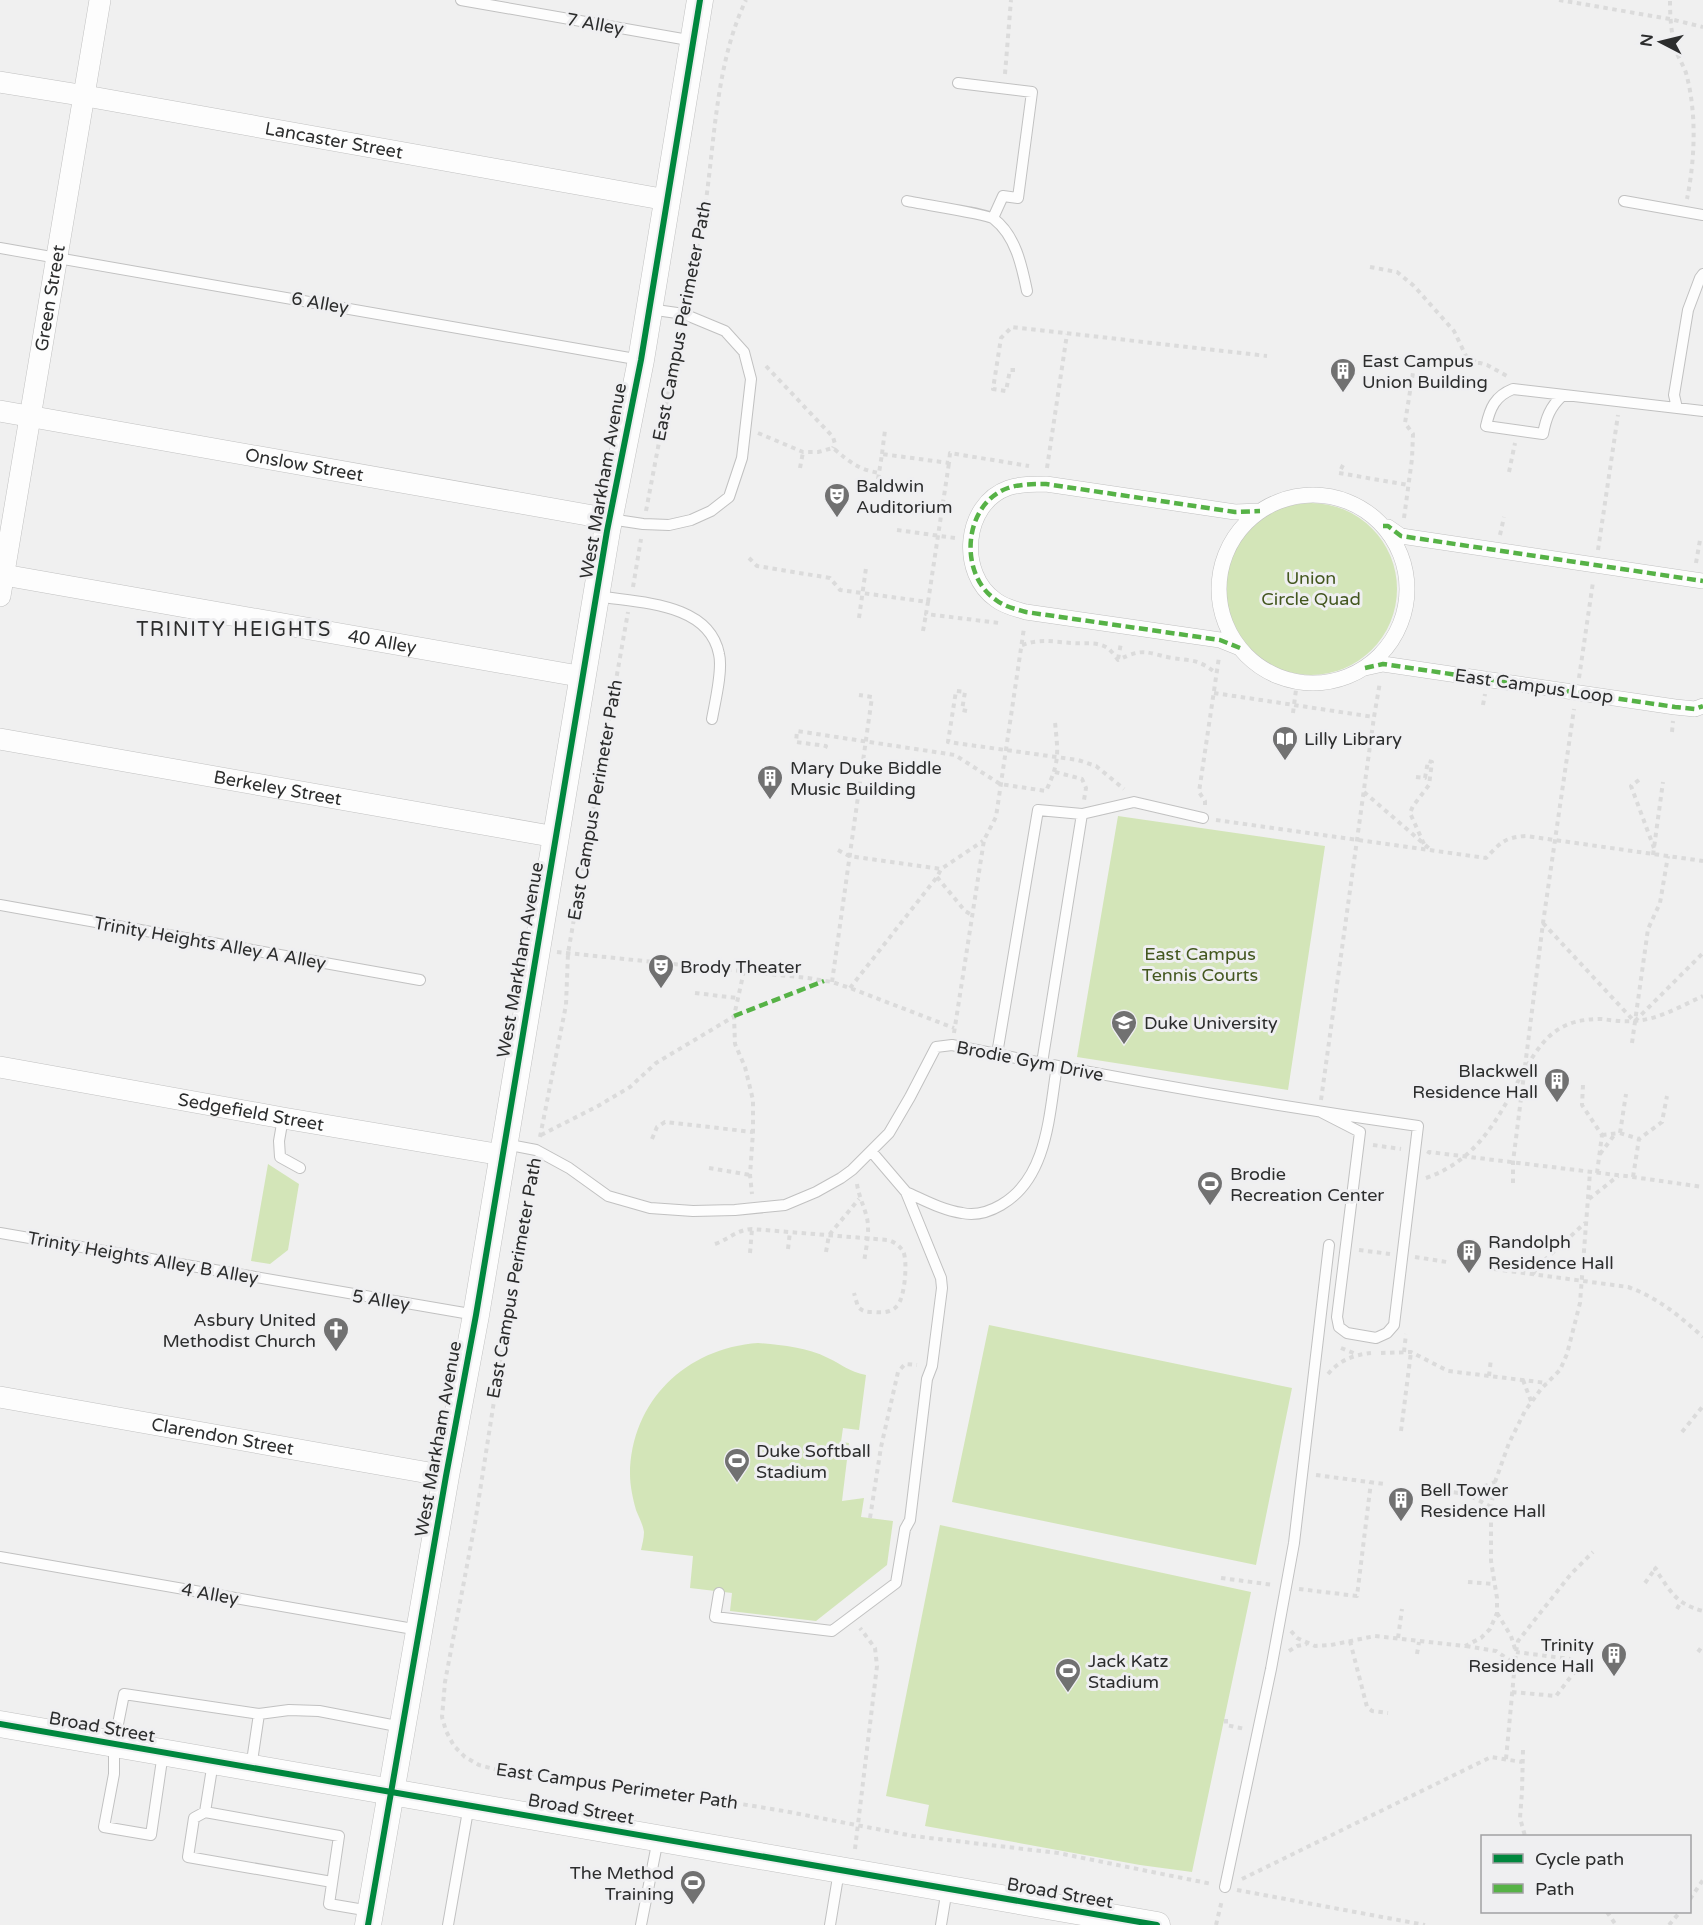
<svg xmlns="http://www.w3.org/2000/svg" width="1703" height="1925" font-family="'Varela Round',sans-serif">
<rect width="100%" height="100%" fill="#f0f0f0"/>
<path fill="#d3e5b8" d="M1225 589a86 86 0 1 1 172 0a86 86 0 1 1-172 0Z
M1118 816 1325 846 1288 1090 1077 1057Z
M268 1164 299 1184 288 1250 270 1264 251 1261Z
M989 1325 1292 1388 1256 1565 952 1502Z
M758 1343C781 1345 806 1347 828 1358 843 1365 848 1371 866 1375L859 1430 843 1428 841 1442 849 1443 842 1501 864 1498 861 1517 893 1521 887 1565 816 1621 730 1611 732 1593 690 1588 693 1556 641 1550C642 1545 644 1538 644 1532 643 1525 639 1517 636 1510 633 1499 630 1486 630 1474 631 1401 686 1348 758 1343Z
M940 1525 1251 1592 1192 1872 1140 1865 925 1826 929 1805 886 1796Z"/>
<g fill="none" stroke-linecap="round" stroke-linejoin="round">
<defs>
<path id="service" d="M461 0 694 41
M958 83 1032 92 1018 198 1003 196 993 218
M907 201C920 204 988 214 994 219 1016 236 1022 267 1027 291
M1624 201 1703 215
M0 248 641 360
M1562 396C1550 407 1546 418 1543 434L1486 426C1490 408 1495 396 1513 389L1703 411
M1677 408 1674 395 1688 310 1700 278 1703 274
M610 519 643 524 669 525 691 520 711 511 729 497 742 458 751 379 744 352 725 331 684 314 649 309
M597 596C638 603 709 602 719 654 723 670 715 702 712 719
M1082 814 1134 802 1203 818
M0 905 420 980
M997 1054 1038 810 1082 814 1042 1063
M283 1118 279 1141 280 1157 300 1168
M505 1144 536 1150 569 1168 608 1196 650 1208 693 1211 735 1210 785 1205 816 1192 841 1178 852 1170 889 1133 910 1097 936 1047 952 1045C1107 1077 1262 1104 1418 1126L1394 1325 1387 1333 1376 1338 1347 1333 1339 1327 1337 1317 1360 1132 1321 1112
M906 1192C924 1200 942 1210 962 1213 976 1216 989 1212 1001 1205 1048 1178 1049 1114 1057 1066
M0 1233 476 1315
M0 1557 419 1630
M719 1593 715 1617 832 1631 896 1583 905 1529 910 1520 927 1379 932 1366 942 1288 941 1278 906 1192 871 1151
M259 1714 289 1710 319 1711 402 1727
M163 1753 151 1835 104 1827 114 1774V1744L124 1694 259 1714 251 1768
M213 1762 205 1812 339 1836 329 1904 370 1911
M205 1812 194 1818 188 1857 332 1882
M1225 1887 1271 1669 1294 1543 1329 1245
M448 1925 469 1805
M641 1925 658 1839
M830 1925 839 1871
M941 1925 947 1889"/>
<path id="pedestrian" d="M1219 589a94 94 0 1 1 188 0a94 94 0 1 1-188 0Z
M1388 527 1401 536 1703 581
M1240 648 1220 640 1026 612C1016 609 1005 607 996 600 958 574 963 504 1008 488 1020 484 1033 484 1046 484L1235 512 1260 511
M1365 668 1383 664 1675 707 1695 709 1703 706"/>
<g id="minor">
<path id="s1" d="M0 82 86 96 667 200"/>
<path id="s2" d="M0 411 610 519"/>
<path id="s3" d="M4 575 584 677"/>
<path id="s4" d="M0 596 100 0"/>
<path id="s5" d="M0 739 556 837"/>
<path id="s6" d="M0 1067 283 1118 502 1155"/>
<path id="s7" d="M0 1397 446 1476"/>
</g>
<path id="tertiary" d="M0 1724 1157 1925
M368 1925 446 1476 476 1315 607 531 641 360 700 0"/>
</defs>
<use href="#service" stroke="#c1c1c1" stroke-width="12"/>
<use href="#pedestrian" stroke="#c1c1c1" stroke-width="16"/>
<use href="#minor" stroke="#c1c1c1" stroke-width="22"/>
<use href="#tertiary" stroke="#c1c1c1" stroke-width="27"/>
<path stroke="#dbdbdb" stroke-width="4" stroke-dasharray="4.5 4.5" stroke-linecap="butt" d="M1559 0 1670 19 1703 27
M1670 1C1670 16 1671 32 1675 47 1677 56 1683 64 1686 73 1697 113 1695 159 1687 199
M1005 74 1011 0
M1370 267 1397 272 1414 286 1454 331 1466 356 1476 362
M686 301C693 265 702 229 707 193 715 130 718 58 746 0
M766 366 833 437 835 444 833 448
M1015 370H1010L1006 391 993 389 1001 338 1012 327 1267 356
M758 433 803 452H818L833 448C850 462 857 469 879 473L882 454 949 463 950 453 1029 466
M882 454 885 430
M1343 465 1339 473 1408 485
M800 468 803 452
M1047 468 1067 334
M1509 472 1515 443
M878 479 879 473
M646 511 681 326
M1404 518 1412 459 1413 434 1405 423 1415 360 1480 363 1487 365 1507 376
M897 530 955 538
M1500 535 1504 517
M1598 550 1618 415
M749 558 757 566 830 578 840 590 928 602 926 614 999 623
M1696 563 1700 540
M633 587 641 539
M928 602 949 463
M859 618 866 568
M923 631 926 614
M1022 645C1043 638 1052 642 1073 643 1085 644 1098 641 1109 649 1112 652 1116 657 1118 660 1145 647 1146 653 1172 658 1193 661 1198 659 1216 673
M1118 659 1121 643
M1579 678 1593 582
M1214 693 1374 717 1380 682
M1483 705 1485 694
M967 711 962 710 965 692 956 691 948 742 1078 760 1096 766 1124 789
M1293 713 1297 682
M1672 732 1673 721
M825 748 826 746 796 742 797 731 955 755 1000 784 1046 791C1060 761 1058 754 1055 722
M1055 772 1082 779 1086 788 1084 800
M1416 777 1425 778 1428 761 1432 762 1429 785 1413 806 1410 813 1424 844
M1639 780 1631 786 1654 848
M1364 792 1431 850
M1205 805V801L1199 792 1219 657
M1216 820 1486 858C1500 843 1505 837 1526 836L1703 861
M838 850 849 856 941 869
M1653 855 1663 782
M937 877 965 911 972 915
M1543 923 1634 1021
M557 952 808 978 832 982 850 988 954 1028
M744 971 734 1016 735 1044 745 1067 753 1100V1132L750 1175 752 1194
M832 982 872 697 859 695
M850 988 937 877 941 869 983 841
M695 993 737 998
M1635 1021 1703 953
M954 1033 984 840 996 817 1024 628
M1632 1043 1648 929 1660 903 1668 856
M1527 1066C1546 1034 1562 1019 1601 1019 1611 1020 1622 1022 1633 1021 1658 1020 1681 1006 1703 996
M1583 1085 1582 1105 1602 1135 1597 1173
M1321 1100 1374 717
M1620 1133 1626 1094
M541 1135 598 1106 630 1087 656 1063 733 1017
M1602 1135 1620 1133 1639 1139
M540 1137 566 1005 568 953 628 612
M652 1139 657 1127 665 1122 753 1132
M1373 1145 1401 1149
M1428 1154 1429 1152 1633 1177 1703 1187
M1600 1154 1615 1134
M531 1164 475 1523 445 1682 442 1717 446 1731 454 1746 465 1757 479 1765 513 1774 673 1793 784 1811 913 1836 1058 1853 1212 1884
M709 1168 750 1175
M1633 1177 1639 1139 1662 1122 1667 1096
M1426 1178C1478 1160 1499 1117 1523 1072
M1513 1183V1162L1543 923 1574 709
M857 1184C859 1197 864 1206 867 1218 870 1232 866 1248 864 1262
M1589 1199 1618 1176
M715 1244C729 1239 736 1230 752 1229L888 1240C894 1242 899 1245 903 1251 908 1260 905 1298 897 1306 892 1312 883 1313 875 1312 868 1312 863 1312 858 1307L854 1293
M788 1249 790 1232
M1359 1250 1390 1254
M826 1252 829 1235 859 1199
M750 1253 752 1229
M1415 1257 1447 1262
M1494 1269 1628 1287C1659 1298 1679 1316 1703 1337
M1533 1274 1538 1266 1585 1223
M1341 1348 1356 1354
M1404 1352 1406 1334
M1381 1353 1411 1352 1448 1371 1547 1383
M1328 1374C1340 1360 1353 1355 1371 1353
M1489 1376 1491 1359
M1523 1380 1531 1401
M1401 1431 1411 1352
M1682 1432 1703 1406
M1316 1475 1384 1484
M1427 1489 1467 1494 1491 1507
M1467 1493 1495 1482
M870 1518 881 1447 898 1372 905 1364 917 1365
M1657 1567 1655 1569C1671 1591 1674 1603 1703 1611
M1221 1578 1274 1585
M1468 1582 1494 1584
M1645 1583 1655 1569
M1299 1589 1357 1596 1371 1482
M1677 1609 1681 1602
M1497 1613 1511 1636 1516 1652
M1291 1631 1297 1638 1315 1646 1331 1645 1375 1636 1465 1646 1481 1638 1490 1629 1497 1613V1598L1491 1561V1507L1495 1482 1509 1443 1525 1411 1541 1389 1560 1370 1567 1354 1580 1303 1590 1172
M1398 1638 1402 1609
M1350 1641 1367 1707 1372 1711 1388 1713
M1466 1646 1496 1651 1515 1664
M1289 1651 1297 1646 1307 1644
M1698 1652 1703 1645
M1417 1654 1419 1642
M1579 1666 1595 1665
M1512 1692 1556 1696 1579 1666 1570 1659 1516 1652
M1226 1719V1725L1245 1729
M1523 1750 1522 1792 1520 1818 1525 1836
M1506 1759 1516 1652 1518 1641 1571 1574 1593 1552
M855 1849 877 1666 875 1648 860 1628
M1242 1879 1491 1757 1522 1762
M1237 1890 1425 1925
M1690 1899 1703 1880
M1607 1912 1616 1925
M1216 1925 1222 1900
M1669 1925 1680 1912"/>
<use href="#service" stroke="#fdfdfd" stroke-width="10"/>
<use href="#pedestrian" stroke="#fdfdfd" stroke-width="15"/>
<use href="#minor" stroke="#fdfdfd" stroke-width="21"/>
<use href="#tertiary" stroke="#fdfdfd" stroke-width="26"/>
<path stroke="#56b246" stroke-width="4.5" stroke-dasharray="9 4.5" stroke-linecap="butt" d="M1383 526H1388L1401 536 1703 581
M1240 648 1220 640 1026 612C1016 609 1005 607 996 600 958 574 963 504 1008 488 1020 484 1033 484 1046 484L1235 512 1260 511
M1365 668 1383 664 1675 707 1695 709 1703 706
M734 1016 824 981"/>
<defs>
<path id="cycleway" d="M0 1724 1157 1925
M368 1925 446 1476 476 1315 607 531 641 360 700 0"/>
</defs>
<use href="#cycleway" stroke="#efeff1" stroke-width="10"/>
<use href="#cycleway" stroke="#00873e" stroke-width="6"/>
</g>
<defs>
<symbol id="building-pin" viewBox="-11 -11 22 30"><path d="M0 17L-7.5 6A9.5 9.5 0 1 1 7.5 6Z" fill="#717171" stroke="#efeff1"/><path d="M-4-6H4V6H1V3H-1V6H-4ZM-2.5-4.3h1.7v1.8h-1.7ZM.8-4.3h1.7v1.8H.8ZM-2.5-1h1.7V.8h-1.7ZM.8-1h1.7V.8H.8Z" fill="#fff"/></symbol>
<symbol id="theatre-pin" viewBox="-11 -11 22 30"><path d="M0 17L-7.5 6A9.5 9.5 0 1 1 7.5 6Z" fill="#717171" stroke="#efeff1"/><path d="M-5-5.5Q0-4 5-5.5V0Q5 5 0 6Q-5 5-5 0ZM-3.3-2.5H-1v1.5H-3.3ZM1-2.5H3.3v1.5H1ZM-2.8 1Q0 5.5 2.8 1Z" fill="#fff"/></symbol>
<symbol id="library-pin" viewBox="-11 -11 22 30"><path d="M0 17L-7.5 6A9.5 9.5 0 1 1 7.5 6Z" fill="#717171" stroke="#efeff1"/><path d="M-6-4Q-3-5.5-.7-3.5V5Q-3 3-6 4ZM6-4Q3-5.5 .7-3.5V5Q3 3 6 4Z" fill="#fff"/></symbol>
<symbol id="university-pin" viewBox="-11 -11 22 30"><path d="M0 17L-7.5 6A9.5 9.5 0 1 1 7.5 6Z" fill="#717171" stroke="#efeff1"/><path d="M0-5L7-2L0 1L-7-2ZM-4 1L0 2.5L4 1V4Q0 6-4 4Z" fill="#fff"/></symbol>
<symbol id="stadium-pin" viewBox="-11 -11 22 30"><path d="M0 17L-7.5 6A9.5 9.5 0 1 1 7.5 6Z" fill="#717171" stroke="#efeff1"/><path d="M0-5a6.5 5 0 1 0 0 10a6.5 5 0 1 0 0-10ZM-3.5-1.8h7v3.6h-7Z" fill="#fff"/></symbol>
<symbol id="church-pin" viewBox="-11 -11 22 30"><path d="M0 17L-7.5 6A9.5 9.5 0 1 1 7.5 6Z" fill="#717171" stroke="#efeff1"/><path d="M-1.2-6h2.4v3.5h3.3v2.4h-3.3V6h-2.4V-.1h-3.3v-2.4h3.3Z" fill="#fff"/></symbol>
</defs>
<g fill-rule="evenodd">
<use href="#building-pin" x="1328" y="356" width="30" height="40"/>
<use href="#theatre-pin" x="822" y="481" width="30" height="40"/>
<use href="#library-pin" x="1270" y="724" width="30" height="40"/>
<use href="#building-pin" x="755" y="763" width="30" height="40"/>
<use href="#theatre-pin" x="646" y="952" width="30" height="40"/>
<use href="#university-pin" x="1109" y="1008" width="30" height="40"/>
<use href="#building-pin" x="1542" y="1066" width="30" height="40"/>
<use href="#stadium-pin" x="1195" y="1169" width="30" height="40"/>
<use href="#building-pin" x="1454" y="1237" width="30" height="40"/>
<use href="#church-pin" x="321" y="1315" width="30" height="40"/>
<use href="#stadium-pin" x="722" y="1446" width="30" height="40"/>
<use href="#building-pin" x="1386" y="1485" width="30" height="40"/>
<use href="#building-pin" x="1599" y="1640" width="30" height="40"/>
<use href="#stadium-pin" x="1053" y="1656" width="30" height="40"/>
<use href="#stadium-pin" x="678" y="1868" width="30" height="40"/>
</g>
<g text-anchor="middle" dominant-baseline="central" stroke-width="6" stroke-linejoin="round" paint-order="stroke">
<g font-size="18" fill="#2c2d2d" stroke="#efeff1">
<text transform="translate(595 24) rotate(10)">7 Alley</text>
<text stroke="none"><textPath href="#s1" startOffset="339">Lancaster Street</textPath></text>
<text stroke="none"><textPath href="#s4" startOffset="302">Green Street</textPath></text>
<text transform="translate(320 303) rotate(10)">6 Alley</text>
<text transform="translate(682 321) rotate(-79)">East Campus Perimeter Path</text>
<text stroke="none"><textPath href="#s2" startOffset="309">Onslow Street</textPath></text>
<text transform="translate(603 481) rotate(-80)">West Markham Avenue</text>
<text stroke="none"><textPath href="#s3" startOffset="384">40 Alley</textPath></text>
<text transform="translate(1534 686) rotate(8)">East Campus Loop</text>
<text stroke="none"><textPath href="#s5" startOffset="282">Berkeley Street</textPath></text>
<text transform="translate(595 800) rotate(-80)">East Campus Perimeter Path</text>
<text transform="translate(210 943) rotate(10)">Trinity Heights Alley A Alley</text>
<text transform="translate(520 960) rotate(-80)">West Markham Avenue</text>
<text transform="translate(1030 1061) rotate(11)">Brodie Gym Drive</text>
<text stroke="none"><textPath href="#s6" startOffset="255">Sedgefield Street</textPath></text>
<text transform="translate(143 1258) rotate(10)">Trinity Heights Alley B Alley</text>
<text transform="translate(514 1278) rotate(-80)">East Campus Perimeter Path</text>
<text transform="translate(381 1300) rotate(9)">5 Alley</text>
<text stroke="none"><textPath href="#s7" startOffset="226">Clarendon Street</textPath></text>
<text transform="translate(438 1439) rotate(-80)">West Markham Avenue</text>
<text transform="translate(210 1594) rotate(10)">4 Alley</text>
<text transform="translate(102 1727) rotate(10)">Broad Street</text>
<text transform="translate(617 1786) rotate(8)">East Campus Perimeter Path</text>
<text transform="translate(581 1809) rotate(10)">Broad Street</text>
<text transform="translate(1060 1893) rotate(10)">Broad Street</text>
</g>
<g font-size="18" fill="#2c2d2d" stroke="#efeff1" text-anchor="start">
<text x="1362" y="361">East Campus<tspan x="1362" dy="21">Union Building</tspan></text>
<text x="856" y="486">Baldwin<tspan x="856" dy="21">Auditorium</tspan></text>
<text x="1304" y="739">Lilly Library</text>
<text x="790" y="768">Mary Duke Biddle<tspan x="790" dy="21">Music Building</tspan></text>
<text x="680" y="967">Brody Theater</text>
<text x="1144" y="1023">Duke University</text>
<text x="1538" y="1071" text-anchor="end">Blackwell<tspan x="1538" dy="21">Residence Hall</tspan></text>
<text x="1230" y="1174">Brodie<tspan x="1230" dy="21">Recreation Center</tspan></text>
<text x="1488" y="1242">Randolph<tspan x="1488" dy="21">Residence Hall</tspan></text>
<text x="316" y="1320" text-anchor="end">Asbury United<tspan x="316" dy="21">Methodist Church</tspan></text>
<text x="756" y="1451">Duke Softball<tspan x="756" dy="21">Stadium</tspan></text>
<text x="1420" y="1490">Bell Tower<tspan x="1420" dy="21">Residence Hall</tspan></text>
<text x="1594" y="1645" text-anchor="end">Trinity<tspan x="1594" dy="21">Residence Hall</tspan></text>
<text x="1088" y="1661">Jack Katz<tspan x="1088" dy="21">Stadium</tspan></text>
<text x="674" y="1873" text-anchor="end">The Method<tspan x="674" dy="21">Training</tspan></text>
</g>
<g font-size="18" fill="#43571f" stroke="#efeff1">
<text x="1311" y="578">Union<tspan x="1311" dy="21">Circle Quad</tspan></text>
<text x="1200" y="954">East Campus<tspan x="1200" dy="21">Tennis Courts</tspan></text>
</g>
<g font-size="20" letter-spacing="1.5" fill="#2c2d2d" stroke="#efeff1">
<text x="234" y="630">TRINITY HEIGHTS</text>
</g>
</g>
<rect x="1481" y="1835" width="210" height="78" fill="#efeff1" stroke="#a1a1a3" stroke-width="1.5"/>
<rect x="1493" y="1854" width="30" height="9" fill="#00873e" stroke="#a1a1a3" stroke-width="1.5"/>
<text x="1535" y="1865" font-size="18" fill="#2c2d2d">Cycle path</text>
<rect x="1493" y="1884" width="30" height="9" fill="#56b246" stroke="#a1a1a3" stroke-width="1.5"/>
<text x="1535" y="1895" font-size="18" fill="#2c2d2d">Path</text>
<g transform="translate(1661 42) rotate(277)" stroke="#efeff1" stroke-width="4.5" paint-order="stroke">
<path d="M0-4.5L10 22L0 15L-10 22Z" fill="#2c2d2d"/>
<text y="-9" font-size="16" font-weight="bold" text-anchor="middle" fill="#2c2d2d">N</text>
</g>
</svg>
